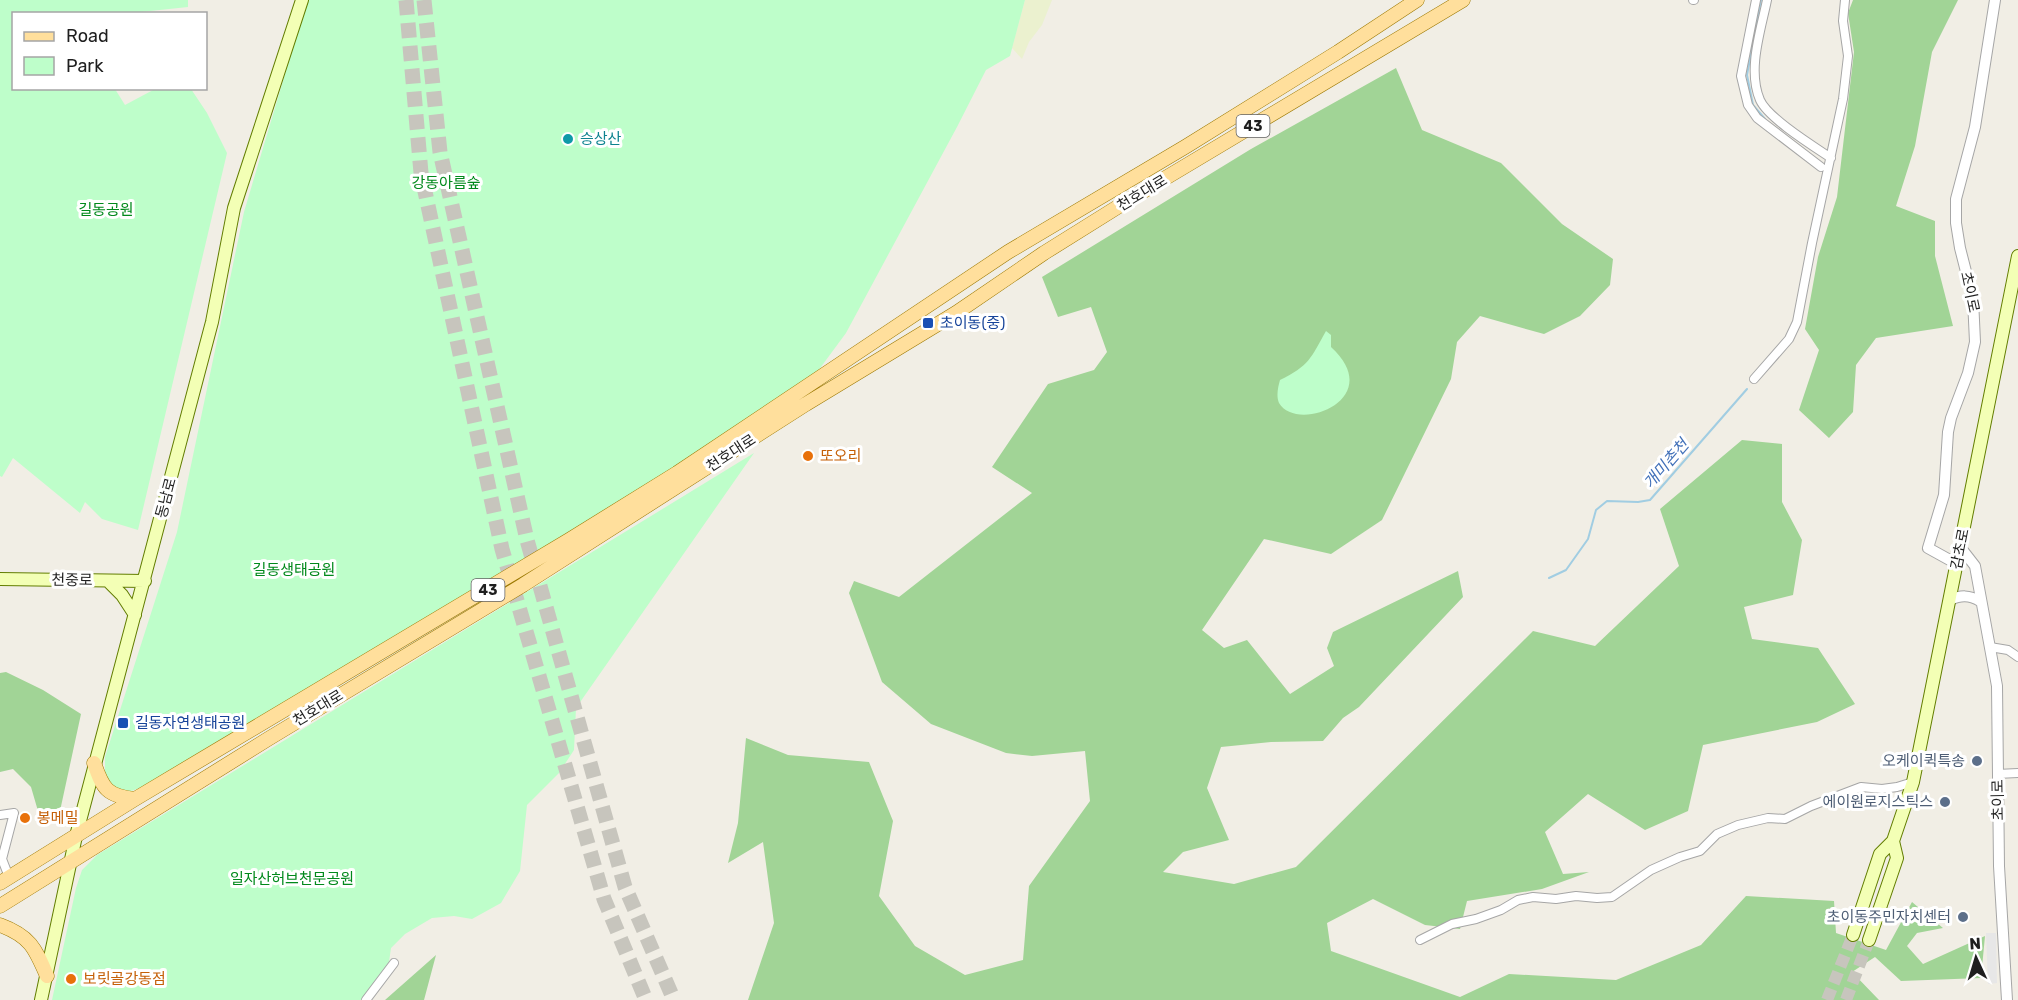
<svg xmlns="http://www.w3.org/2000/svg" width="2018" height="1000" font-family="Rubik,'Noto Sans KR',sans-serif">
<rect width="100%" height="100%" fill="#f1eee5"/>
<path fill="#ebf1cf" d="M1025 0H1052L1042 25 1029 42 1022 59 1012 48Z"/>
<path fill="#a1d496" d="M1853 0H1958L1932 52 1915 146 1896 206 1935 221V256L1953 326 1876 338 1856 365 1853 412 1829 438 1799 410 1819 350 1805 329 1818 257 1837 197 1854 52 1848 13Z
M1396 68 1422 130 1501 163 1562 224 1613 259 1610 285 1580 316 1544 334 1480 316 1457 342 1451 379 1382 520 1331 554 1264 539 1202 630 1224 648 1247 640 1290 694 1334 666 1327 648 1333 632 1458 571 1463 597 1359 707 1343 718 1323 741 1271 742 1221 747 1207 788 1229 840 1183 852 1163 872 1234 884 1296 867 1533 631 1595 646 1679 566 1660 509 1742 440 1782 444V502L1802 540 1793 595 1744 607 1752 639 1818 648 1855 704 1817 722 1703 745 1688 811 1645 830 1588 794 1545 832 1563 874 1589 872 1542 889 1467 901 1460 929 1425 925 1373 899 1327 923 1331 951 1460 997 1509 974 1616 980 1701 945 1746 896 1834 901 1836 933 1886 950 1912 902 1943 928 1917 933 1907 946 1923 964 1985 936 1981 978 1901 981 1875 957 1852 972 1879 1000H748L774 923 763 842 728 863 738 823 746 738 788 755 869 762 893 821 879 896 915 946 965 975 1023 960 1029 886 1090 801 1085 751 1032 756 1006 753 931 724 882 682 849 593 854 581 899 597 1032 493 992 467 1048 384 1094 370 1107 352 1091 307 1058 317 1042 277 1251 149Z
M6 672 43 690 81 714 60 811H38L31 787 13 769 0 772V673Z
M436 955 424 1000H385Z"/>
<path fill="#befeca" d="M0 0H188V7L122 14H14V88L115 89 125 105 155 89H191L207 113 227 153 138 530 102 519 85 502 80 513 13 458 2 477 0 476Z
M307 0H1025L1010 56 986 70 957 127 846 333 801 394 517 571 213 744 143 787 122 794 105 781V757L177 532 244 212Z
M1326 331 1331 335V347C1388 399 1297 434 1279 403 1276 396 1278 387 1280 380 1309 366 1311 358 1326 331Z
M754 453 576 708 574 750 559 773 527 805 520 871 501 903 472 919 454 916 432 918 405 934 391 948 389 962 361 1000H52L76 888 82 870 97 855Z"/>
<path fill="#e7e7e7" d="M1986 933H1996L1997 983 1988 984Z"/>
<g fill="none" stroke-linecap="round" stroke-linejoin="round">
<path stroke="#a1cde2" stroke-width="2" d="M1761 0 1747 75 1753 105 1765 119
M1549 578 1566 570 1588 539 1596 510 1607 501 1638 502 1650 500 1747 389"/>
<path stroke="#c7c5bd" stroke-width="12" stroke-dasharray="12 6" stroke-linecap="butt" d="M1827 1000 1853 935
M1846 1000 1869 940"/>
<path stroke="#c7c5bd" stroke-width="15" stroke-dasharray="15 8" stroke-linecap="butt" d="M406 0 421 173 502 549 604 899 646 1000
M424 0 440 152 527 540 625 887 674 1000"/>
<defs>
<path id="minor" d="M1693 0H1694
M1756 0 1741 76 1748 105 1757 118 1821 167
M1767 0C1761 30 1747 70 1760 100 1768 118 1813 146 1831 158
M1754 379 1789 339 1797 322 1812 243 1843 99 1848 56 1843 21 1845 0
M1990 647 2008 650 2018 657
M1997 774 2018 773
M0 815 14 813 2 859 9 877
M1420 940 1452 924 1476 919 1501 910 1518 900 1533 897 1556 899 1576 896 1597 898 1612 897 1651 870 1680 857 1700 851 1717 834 1738 825 1768 818 1785 819 1811 806 1861 787 1882 789 1897 787 1913 782
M366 1000 394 963"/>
<path id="tertiary" d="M1961 548 1975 566 1997 686 1999 866 2007 1000
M1957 564 1928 548 1944 495 1948 432 1951 418 1968 373 1975 342 1973 299 1960 248 1956 223V199L1975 127 1995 0
M1950 600C1961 595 1969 595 1980 601"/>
<path id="secondary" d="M0 579 145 581
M108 581 122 595 135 615
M1853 935 1880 854 1893 841 1913 782 2018 256
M1869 940 1897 858 1893 841
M41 1000 76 836 212 322 234 208 302 0"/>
<path id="primary" d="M94 763C103 789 107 796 135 799
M0 883 135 799 569 540 677 473 1008 252 1185 147 1338 52 1417 0
M0 906 268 739 523 585 806 404 956 313 1044 253 1132 198 1463 0
M0 925C30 936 35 948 47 976"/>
</defs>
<use href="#minor" stroke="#a6a6a6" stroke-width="10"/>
<use href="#tertiary" stroke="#a6a6a6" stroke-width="12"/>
<use href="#secondary" stroke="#627d00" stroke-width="14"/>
<use href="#primary" stroke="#9b7800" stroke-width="15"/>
<use href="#minor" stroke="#fff" stroke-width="8"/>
<use href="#tertiary" stroke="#fff" stroke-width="10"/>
<use href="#secondary" stroke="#f3ffb5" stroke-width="12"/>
<use href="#primary" stroke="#ffdf9c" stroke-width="14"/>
</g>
<circle fill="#0f9aa8" stroke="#fff" stroke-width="2" cx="568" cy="139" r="6"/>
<g fill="#1a4fb4" stroke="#fff" stroke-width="2">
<rect x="922" y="317" width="12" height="12" rx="3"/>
<rect x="117" y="717" width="12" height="12" rx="3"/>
</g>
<g fill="#e8710a" stroke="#fff" stroke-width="2">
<circle cx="808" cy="456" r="6"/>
<circle cx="25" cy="818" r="6"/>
<circle cx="71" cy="979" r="6"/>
</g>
<g fill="#5c6f8a" stroke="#fff" stroke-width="2">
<circle cx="1977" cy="761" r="6"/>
<circle cx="1945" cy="802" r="6"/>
<circle cx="1963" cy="917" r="6"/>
</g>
<g text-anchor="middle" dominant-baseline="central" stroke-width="6" stroke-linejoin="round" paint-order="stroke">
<g fill="#fff" stroke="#626262" stroke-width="1.5">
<rect x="1236.5" y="115" width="33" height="22" rx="4.5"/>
<rect x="471.5" y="579" width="33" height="22" rx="4.5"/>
</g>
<g font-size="14" font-weight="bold" fill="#1f1f1f">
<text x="1253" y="126">43</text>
<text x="488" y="590">43</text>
</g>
<g font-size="15" fill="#0d838f" stroke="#fff" text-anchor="start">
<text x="580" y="139">승상산</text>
</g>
<g font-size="15" fill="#01891b" stroke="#fff">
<text x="446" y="183">강동아름숲</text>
<text x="106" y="210">길동공원</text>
<text x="294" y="570">길동생태공원</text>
<text x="292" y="879">일자산허브천문공원</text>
</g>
<g font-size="15" fill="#1f1f1f" stroke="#fff">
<text transform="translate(1142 193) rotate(-31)">천호대로</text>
<text transform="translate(1970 292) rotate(78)">초이로</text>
<text transform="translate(731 453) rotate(-33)">천호대로</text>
<text transform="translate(166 498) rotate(-75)">동남로</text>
<text transform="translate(1960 549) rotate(-79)">감초로</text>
<text transform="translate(72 580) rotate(1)">천중로</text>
<text transform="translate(318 708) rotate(-31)">천호대로</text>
<text transform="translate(1998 800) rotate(-91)">초이로</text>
</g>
<g font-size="15" fill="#164399" stroke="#fff" text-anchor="start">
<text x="940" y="323">초이동(중)</text>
<text x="135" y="723">길동자연생태공원</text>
</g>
<g font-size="15" fill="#c56008" stroke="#fff" text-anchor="start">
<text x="820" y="456">또오리</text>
<text x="37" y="818">봉메밀</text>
<text x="83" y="979">보릿골강동점</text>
</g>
<g font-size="15" fill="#4e5e75" stroke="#fff" text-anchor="end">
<text x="1965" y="761">오케이퀵특송</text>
<text x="1933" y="802">에이원로지스틱스</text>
<text x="1951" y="917">초이동주민자치센터</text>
</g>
<g font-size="16" font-style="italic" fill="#4271b9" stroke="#fff">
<text transform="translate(1666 464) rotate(-49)">개미촌천</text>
</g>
</g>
<rect x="12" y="12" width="195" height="78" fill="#ffffff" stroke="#a5a5a5" stroke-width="1.5"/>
<rect x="24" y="32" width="30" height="9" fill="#ffdf9c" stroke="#a5a5a5" stroke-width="1.5"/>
<text x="66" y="42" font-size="18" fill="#1f1f1f">Road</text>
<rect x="24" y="57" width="30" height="18" fill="#befeca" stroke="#a5a5a5" stroke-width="1.5"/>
<text x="66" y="72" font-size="18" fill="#1f1f1f">Park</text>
<g transform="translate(1976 958) rotate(356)" stroke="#ffffff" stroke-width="4.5" paint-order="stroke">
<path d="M0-4.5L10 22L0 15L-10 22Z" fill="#1f1f1f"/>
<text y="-9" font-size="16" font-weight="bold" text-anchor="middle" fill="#1f1f1f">N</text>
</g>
</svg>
